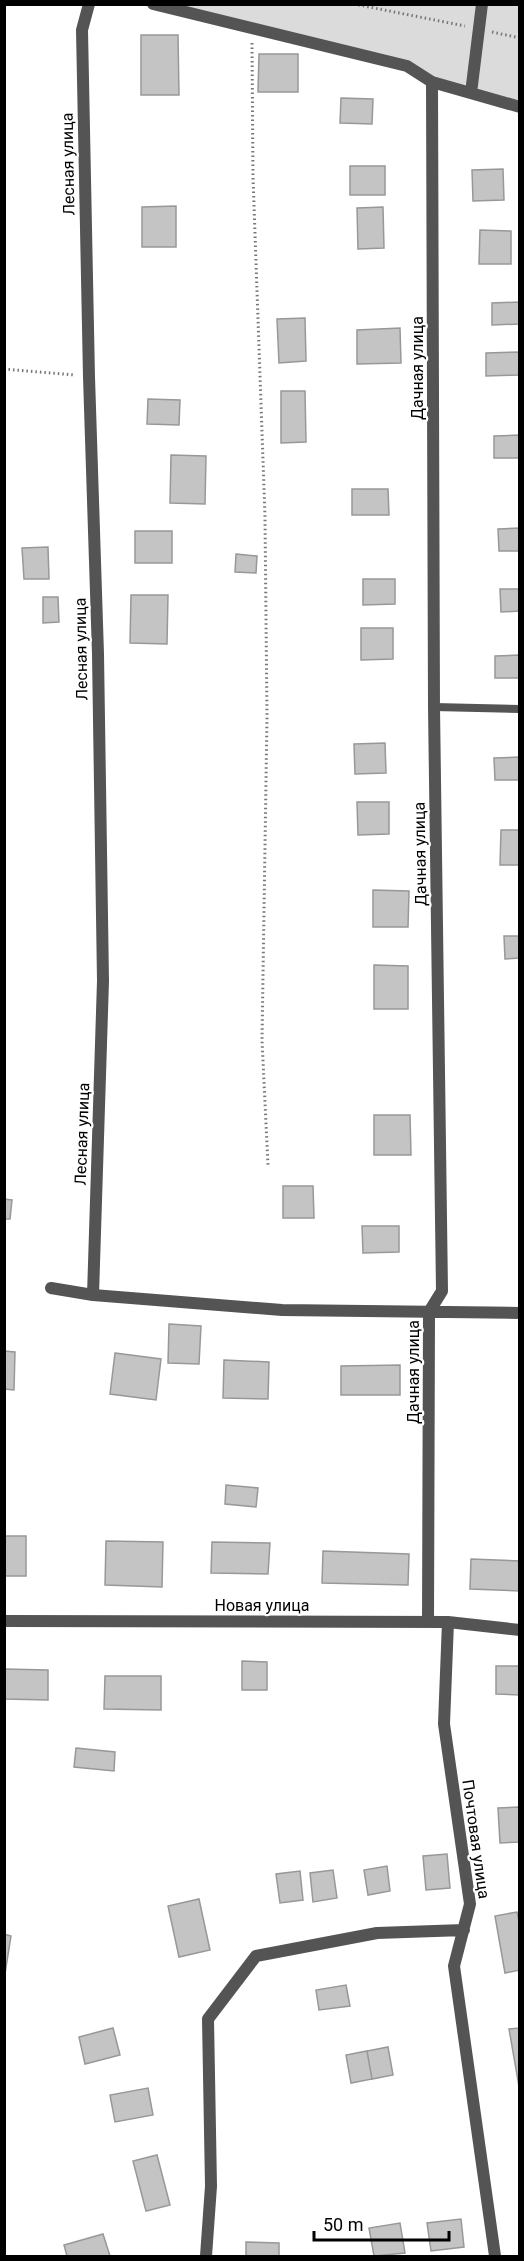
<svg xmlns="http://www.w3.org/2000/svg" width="524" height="2261" font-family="Roboto,sans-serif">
<rect width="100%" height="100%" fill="#fff"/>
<path fill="#dbdbdb" d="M166 5H519V107L432 82 407 66Z"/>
<path fill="#c4c4c4" stroke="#989898" stroke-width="1.5" d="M141 35H178L179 95H141Z
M259 54H298V92H258Z
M341 98 373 99 372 124 340 123Z
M350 166H385V195H350Z
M503 169 504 200 473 201 472 170Z
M176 206V247H142V207Z
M383 207 384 248 358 249 357 208Z
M480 230 511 231V264H479Z
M520 302V324L492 325V303Z
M305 318 306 361 279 363 277 319Z
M400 328 401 363 357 364V330Z
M520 352V375L486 376V353Z
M281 391H305L306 442 281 443Z
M148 399 180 400 179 425 147 424Z
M520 435V458H494V436Z
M171 455 206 456 205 504 170 503Z
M352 489H388L389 515H352Z
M520 528V551H499L498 529Z
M135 531H172V563H135Z
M48 547 49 579H24L22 548Z
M236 554 257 556 256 573 235 572Z
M363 579H395V604L363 605Z
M500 589H520V611L501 612Z
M131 595H168L167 644 130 643Z
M43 597H58L59 622 43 623Z
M361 628H393V659L361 660Z
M520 655V678H495V656Z
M385 743 386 773 355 774 354 744Z
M520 757V780H495L494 758Z
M357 802H389V834L358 835Z
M501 830H520V865H500Z
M373 890 409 891 408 927H373Z
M504 936H520V958L505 959Z
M374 965 408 966V1009H374Z
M374 1115H410L411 1155H374Z
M283 1186H313L314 1218H283Z
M4 1199 12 1200 10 1219H4Z
M362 1226H399V1252L363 1253Z
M169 1324 201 1326 199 1364 168 1363Z
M4 1351 15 1352 14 1390 4 1389Z
M115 1353 161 1359 156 1400 110 1394Z
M224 1360 269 1362 268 1399 223 1398Z
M400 1365V1395H341V1366Z
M226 1485 258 1488 256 1507 225 1504Z
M4 1536H26V1576H4Z
M106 1541 163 1542 162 1587 105 1585Z
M212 1542 270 1543 268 1574 211 1573Z
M323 1551 409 1554 408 1585 322 1583Z
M471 1559 520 1561V1591L470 1589Z
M242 1661 267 1662V1690H242Z
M496 1666H520V1695L496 1694Z
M4 1669 48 1670V1700L4 1699Z
M105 1676H161V1710L104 1709Z
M76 1748 115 1752 114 1771 74 1767Z
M520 1807V1842L500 1843 498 1808Z
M447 1854 450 1888 426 1890 423 1856Z
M387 1866 390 1891 368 1895 364 1870Z
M333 1870 337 1898 313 1902 310 1873Z
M300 1871 303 1900 280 1903 276 1874Z
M199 1899 210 1950 179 1957 168 1906Z
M517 1912 520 1926V1970L505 1973 495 1916Z
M4 1934 11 1936 4 1980Z
M346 1985 350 2006 319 2010 316 1990Z
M113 2028 120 2055 85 2064 79 2037Z
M520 2028V2092L509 2029Z
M388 2047 393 2075 372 2079 367 2051Z
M367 2051 372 2079 351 2083 346 2055Z
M148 2088 153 2115 115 2122 110 2095Z
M157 2155 170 2205 146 2211 133 2161Z
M461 2219 464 2247 431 2251 427 2223Z
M400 2223 405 2253 374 2256 369 2228Z
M103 2234 110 2256H67L64 2245Z
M246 2242 279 2243V2256H246Z"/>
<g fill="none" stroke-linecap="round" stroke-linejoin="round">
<path stroke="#767676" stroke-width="3" stroke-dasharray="1.5 3" stroke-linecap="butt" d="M354 4 465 26
M492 32 520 38
M252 43 253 177 265 517 267 717 262 1040 268 1165
M4 369 75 375"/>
<path stroke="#545454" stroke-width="8" d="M434 707 520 709"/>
<path stroke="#545454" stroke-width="12" d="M89 4 82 30 89 377 98 654 103 981 93 1295
M153 4 407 66 432 82 520 107
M432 82 434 707 442 1291 429 1312 428 1622H448L444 1724 470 1904 454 1966 495 2256
M471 93 482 4
M51 1288 93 1295 282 1310 520 1313
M4 1621 448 1622 520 1630
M206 2256 211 2186 208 2019 256 1956 377 1933 464 1930"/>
</g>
<g text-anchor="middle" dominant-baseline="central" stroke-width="4.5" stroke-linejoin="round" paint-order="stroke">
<g font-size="16" fill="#000" stroke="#fff">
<text transform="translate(68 164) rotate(-91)">Лесная улица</text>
<text transform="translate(417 368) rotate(-90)">Дачная улица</text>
<text transform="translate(81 649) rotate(-91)">Лесная улица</text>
<text transform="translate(420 854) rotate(-91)">Дачная улица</text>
<text transform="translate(82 1134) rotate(-88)">Лесная улица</text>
<text transform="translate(413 1372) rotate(-90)">Дачная улица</text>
<text x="262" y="1605">Новая улица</text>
<text transform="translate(476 1839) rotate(82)">Почтовая улица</text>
</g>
</g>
<rect width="524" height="2261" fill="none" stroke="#000000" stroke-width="12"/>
<path d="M314 2231v9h135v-9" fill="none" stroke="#000000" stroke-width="3"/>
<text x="323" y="2231" font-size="18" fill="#000000" stroke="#ffffff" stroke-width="4.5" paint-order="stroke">50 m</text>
</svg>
